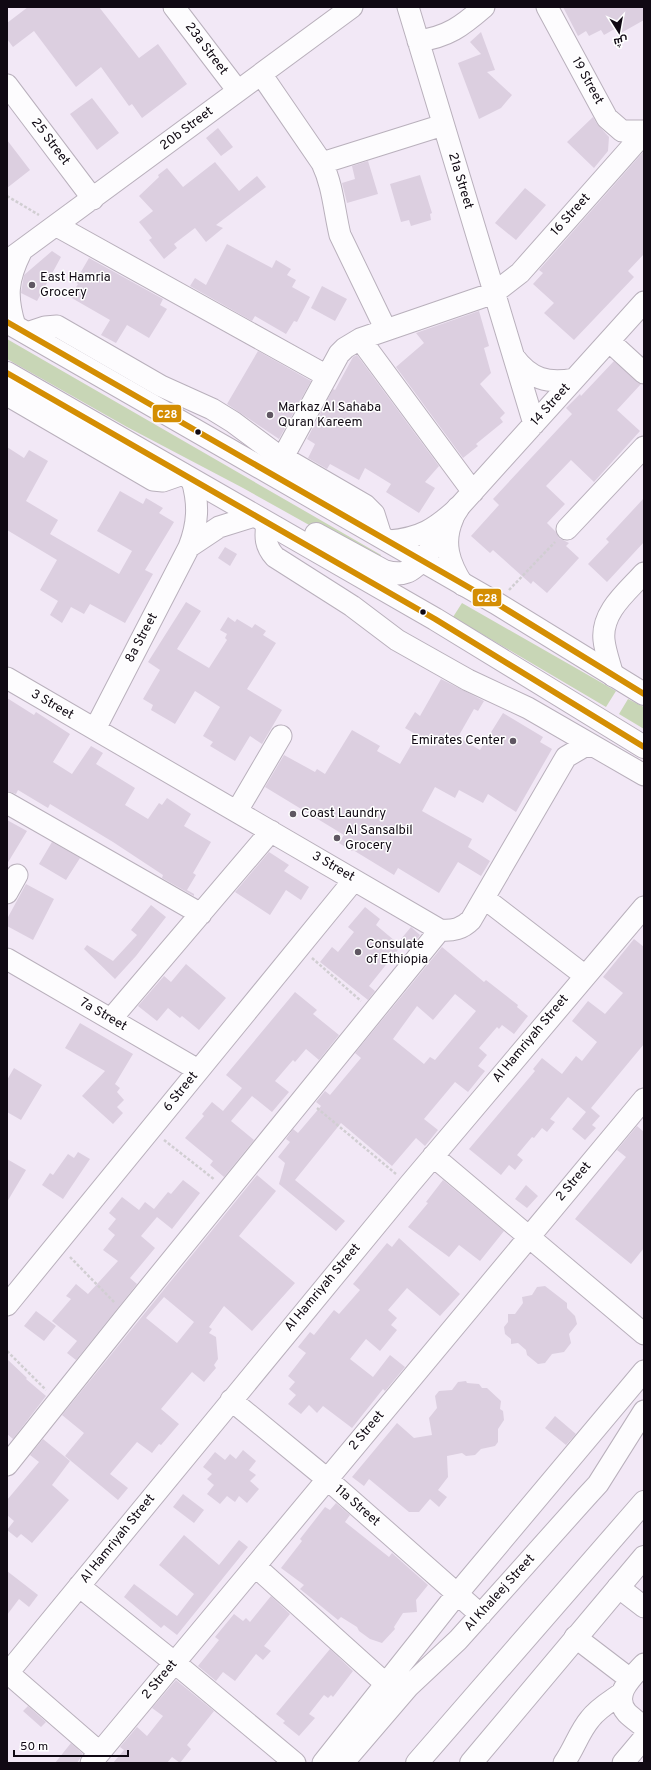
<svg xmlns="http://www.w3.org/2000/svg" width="651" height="1770" font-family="Overpass,Cairo,sans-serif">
<rect width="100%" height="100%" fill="#f2e8f6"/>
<path fill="#c8d6b6" d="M7 339 381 555 377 563 243 488 127 427 7 359Z
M462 603 616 691 606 707 453 617Z
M628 699 644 707V729L619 714Z"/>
<path fill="#dccfe0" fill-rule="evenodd" d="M28 7H99L139 58 158 44 187 84 142 118 132 104 129 106 101 67 76 87 34 31 13 47 7 39V23Z
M563 7H644V20L621 33 618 27 604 35 601 30 589 36 586 31 578 36Z
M481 32 495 70 487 72 512 95 501 108 479 119 458 63 481 54 470 42Z
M92 98 119 133 97 150 70 114Z
M593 117 597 124 609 137 608 151 594 168 567 142Z
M218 128 233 147 221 156 206 138Z
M7 140 30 170 7 188Z
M644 151V254L628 271 634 277 574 340 544 313 554 303 533 284 543 273 539 270Z
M368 161 378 194 347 203 342 183 355 179 352 166Z
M215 162 239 191 257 176 266 187 216 225 223 228 206 242 195 228 174 244 177 248 164 259 149 240 152 238 139 222 153 211 139 196 159 177 158 175 167 168 183 187Z
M420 175 432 213 430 214 431 220 411 226 409 220 401 222 390 184Z
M525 188 546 205 516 240 495 223Z
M227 244 272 268 276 260 291 269 287 275 296 280 292 287 310 297 297 322 294 321 286 334 255 316 252 321 190 286 195 278 206 285Z
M52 251 61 257 37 301 21 293 24 275Z
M89 258 163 299 160 305 167 309 149 338 127 325 116 343 101 335 110 320 70 297 78 284 75 282Z
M322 286 347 299 335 321 311 308Z
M479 311 489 346 484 348 491 373 480 384 505 413 500 418 503 422 476 444 478 446 463 458 396 367 424 343 416 333Z
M258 351 311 381 279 439 227 404Z
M357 355 439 466 425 482 435 488 419 513 386 492 391 484 365 468 359 480 330 464 327 469 308 458 315 444 307 439 333 389 335 390 353 357Z
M614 361 641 384 617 410 640 431 594 482 571 460 546 486 565 504 547 523 555 531 559 538 569 543 566 546 579 558 547 593 533 581 531 584 493 550 490 553 471 536 499 505 493 499 572 414 566 408 580 394 581 396Z
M7 447 24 458 29 450 48 461 26 501 58 520 50 534 119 574 132 551 97 531 120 491 143 504 146 498 163 508 159 513 174 522 145 570 153 574 125 623 90 604 84 614 71 607 62 623 50 615 58 601 40 590 57 560 7 530Z
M644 498V542L607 582 588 564 609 542 606 539Z
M225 547 237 554 230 566 218 558Z
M186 602 201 611 177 649 209 668 227 640 225 638 227 634 220 630 228 617 235 622 237 619 252 628 255 624 266 631 263 635 276 643 247 689 282 710 262 744 250 736 235 761 210 746 213 742 203 736 220 707 195 691 175 724 151 710 153 705 143 699 160 670 148 662Z
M441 679 484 701 478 711 474 709 458 737 480 750 503 713 543 737 540 742 552 749 516 812 488 794 483 803 459 790 455 798 435 787 422 811 472 839 468 847 490 861 481 876 458 862 439 893 398 868 394 875 353 850 352 851 339 843 344 835 265 787 284 755 315 772 317 769 325 774 352 730 380 746 377 751 400 764 417 735 405 728 415 712 420 716Z
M7 698 34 715 36 712 70 734 53 762 72 774 91 746 103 753 96 764 135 788 125 805 148 819 159 803 162 805 167 798 191 814 184 826 211 842 193 873 196 875 187 890 194 894V896L162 878 163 875 113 842 50 804 48 808 18 790 16 794 7 791Z
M7 820 27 831 7 864Z
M52 842 80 858 66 880 39 864Z
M269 852 289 865 284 871 309 887 301 900 286 890 270 915 235 892Z
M26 884 54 899 33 940 7 926V919Z
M151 905 166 917 136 956 115 979 84 949 87 945 113 961 137 935 131 930Z
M365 907 380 919 376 925 401 946 369 986 375 991 368 1000 320 962 332 947 338 952 354 932 348 927Z
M411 927 420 935 411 947 401 939Z
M634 939 644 947V1044L591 1108 600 1116 592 1125 596 1128 585 1140 572 1129 586 1112 568 1097 550 1119 555 1122 547 1132 542 1128 534 1138 532 1137 517 1155 523 1160 515 1170 509 1165 501 1175 469 1149 535 1071 533 1069 542 1058 562 1074 576 1056 582 1061 597 1042 572 1021 588 1001 605 1014 623 993 603 977Z
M442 947 484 982 486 980 518 1005 517 1007 528 1016 514 1034 502 1025 499 1029 497 1027 479 1048 487 1055 478 1066 485 1071 468 1092 455 1082 424 1119 438 1130 425 1146 416 1138 392 1166 341 1123 295 1180 345 1221 336 1231 279 1184 285 1163 278 1157 290 1142 286 1139 293 1129 298 1133 321 1106 316 1102 325 1091 330 1095 361 1058 355 1053ZM455 994 476 1011 435 1060 430 1057 424 1064 393 1039 417 1006 433 1020Z
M186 964 226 998 199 1030 182 1016 180 1018 168 1008 157 1021 138 1006 164 976 171 982Z
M295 992 317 1010 313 1014 339 1035 319 1060 306 1049 295 1062 293 1060 275 1081 289 1092 272 1112 252 1096 231 1121 254 1140 224 1177 210 1165 213 1161 185 1138 204 1116 202 1114 212 1102 223 1111 242 1088 226 1075Z
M80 1023 133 1054 115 1084 120 1088 117 1092 124 1100 117 1107 123 1113 113 1124 82 1096 105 1071 65 1048Z
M14 1068 42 1085 21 1120 7 1112V1080Z
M637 1126 644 1132V1248L631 1264 575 1219 626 1157 617 1150Z
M78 1152 90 1159 63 1199 42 1185 50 1173 53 1175 68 1154 74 1158Z
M7 1159 26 1170 7 1202Z
M257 1175 276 1191 239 1236 295 1283 252 1331 224 1306 209 1327 212 1329 209 1333 216 1337 218 1359 214 1365 216 1368 204 1382 192 1372 161 1409 179 1424 161 1445 159 1444 152 1453 137 1442 110 1474 128 1488 118 1500 65 1456 84 1433 62 1415ZM164 1297 194 1322 177 1343 146 1318Z
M183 1180 200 1193 172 1229 157 1217 141 1236 155 1248 130 1278 137 1284 76 1360 67 1353 77 1341 52 1321 71 1299 66 1296 76 1284 88 1294 118 1261 103 1250 115 1235 108 1229 116 1219 109 1213 122 1197 139 1210 145 1202 154 1209 168 1192 171 1194Z
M443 1180 504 1231 480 1261 459 1245 449 1257 408 1227 428 1203 426 1202Z
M526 1185 538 1196 527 1208 515 1199Z
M399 1238 460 1294 440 1316 407 1288 388 1310 397 1318 391 1325 397 1330 380 1351 366 1339 350 1359 373 1377 390 1355 405 1367 385 1391 383 1389 352 1428 323 1406 317 1413 309 1405 301 1414 288 1404 296 1395 289 1389 295 1382 288 1376 306 1353 298 1347 310 1332 314 1335 334 1310 339 1314 360 1290 353 1284 387 1243 392 1247Z
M545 1286 567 1303V1308L575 1316 577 1324 569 1334 571 1343 564 1352 552 1354 545 1363 538 1364 527 1355 526 1350 518 1343 511 1344V1339L505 1334 504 1327 508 1322V1314H515L523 1303 522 1297 532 1295 537 1287Z
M36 1311 56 1326 44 1341 24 1326Z
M7 1359 27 1378 26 1379 46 1396 13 1439 7 1434Z
M466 1381 467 1383 479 1384 482 1388H487L501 1401 500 1409 503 1411 504 1420 498 1429V1442L495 1446 481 1449 475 1455 466 1456 462 1453 447 1456 448 1477 438 1490 447 1497 439 1507 430 1499 419 1512H409L369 1479 364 1486 352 1477 397 1423 414 1438 432 1435 429 1418 437 1408 435 1396 439 1391 452 1390 458 1382Z
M555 1416 576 1434 566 1445 545 1428Z
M43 1439 70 1461 52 1485 69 1500 32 1543 21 1534 17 1538 7 1530 14 1521 7 1515V1500L39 1462 30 1455Z
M243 1450 256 1461 249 1470 256 1475 250 1481 259 1489 247 1503 239 1496 235 1502 227 1496 220 1504 207 1494 214 1485 207 1479 212 1474 203 1467 215 1452 225 1460 230 1454 236 1459Z
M183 1494 204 1510 194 1523 173 1507Z
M336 1503 350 1515 345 1522 389 1557 392 1553 428 1585 416 1600 417 1612 403 1613 394 1627 395 1629 382 1643 370 1639 359 1631 357 1627 341 1617 338 1620 300 1589 304 1585 281 1568 302 1541 300 1539 325 1507 330 1510Z
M184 1535 219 1565 239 1540 248 1547 177 1635 164 1625 161 1628 124 1597 134 1584 177 1616 194 1594 159 1565Z
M7 1571 38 1595 29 1607 19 1599 7 1615Z
M271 1596 290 1614 264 1646 271 1651 263 1660 256 1654 235 1681 223 1672 216 1681 198 1666 219 1640 215 1637 234 1614 243 1621 246 1618 250 1622Z
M330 1649 353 1671 333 1697 331 1695 328 1698 324 1695 309 1714 315 1718 299 1736 283 1723 285 1721 276 1714Z
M176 1680 214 1711 187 1745 191 1749 180 1763 172 1757 167 1763H113L124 1750 120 1747 137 1727 147 1736 163 1716 152 1708Z
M28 1706 46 1722 41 1727 23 1711Z
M71 1743 83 1754 77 1763H55Z"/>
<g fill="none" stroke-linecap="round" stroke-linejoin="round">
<defs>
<path id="minor" d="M174 7 238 91
M408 7 534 424
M547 7 607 118 622 131H644
M418 41C448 37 462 26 484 7
M261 74 322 163C333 186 334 210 340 235L386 330
M7 85 93 199
M322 163 443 125
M57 226 327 376
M7 261 352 7
M15 326C6 297 7 280 21 252
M27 333 45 327 57 326 161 386 212 409 233 422 272 451 365 505 374 514 381 536
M360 339 473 492
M609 341 644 373
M514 357C530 379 548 384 574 379
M7 395 153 480 163 481 183 474
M283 457 339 354 345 348 360 339 494 293 520 273 644 133
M453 518C442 543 449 563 463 585
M267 523C265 537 265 546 275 557L352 606 397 640 468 680 528 708 644 775
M567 529 644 447
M389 541C421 538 435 529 458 508L644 302
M189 547 219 527 254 516
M613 676C610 664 605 651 604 640 601 612 627 592 644 573
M7 678 440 930C453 931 462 929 471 920L566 757 583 747 592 745
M95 729 189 547C198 524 199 504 192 480
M7 803 201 914
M237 811 281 736
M7 893 17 875
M484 898 584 975
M7 959 198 1070
M111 1019 271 831
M433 1156 644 1334
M7 1305 354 880
M231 1400 327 1479 481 1615
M7 1465 127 1315 440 930
M255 1566 386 1684 400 1685
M79 1586 175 1663 295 1763
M618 1587 644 1607
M575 1637 630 1679
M644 1664C633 1676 611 1695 627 1713 632 1718 638 1722 644 1727
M8 1673 99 1752
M7 1674 409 1185 644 907
M91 1763 644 1099
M323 1763 457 1594 644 1371
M343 1763 409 1686 458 1640 586 1497 598 1484 644 1411
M564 1763C574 1749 579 1732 590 1719 598 1708 611 1701 622 1693
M623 1763 644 1738"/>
<path id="major" d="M7 322 496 603 644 694
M7 373 435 619 644 747
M316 534 384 571C391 573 398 575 406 572 423 567 447 525 458 508
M417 1763 644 1502
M471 1763 644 1557"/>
</defs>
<use href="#minor" stroke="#b9b0bc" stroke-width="23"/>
<use href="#major" stroke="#b9b0bc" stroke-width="24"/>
<path stroke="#d1ced2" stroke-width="2.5" stroke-dasharray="3 2" stroke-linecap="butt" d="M7 196 39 215
M509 590 555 542
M312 958 361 1001
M317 1108 396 1174
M164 1140 215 1180
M70 1257 115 1303
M7 1351 46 1390"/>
<use href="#minor" stroke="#fdfcfe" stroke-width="21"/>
<use href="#major" stroke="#fdfcfe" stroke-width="22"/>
<defs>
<path id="bus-1" d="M7 322 496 603 644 694
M7 373 435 619 644 747"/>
</defs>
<use href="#bus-1" stroke="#fff" stroke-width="9"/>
<use href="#bus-1" stroke="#d48e03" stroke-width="6"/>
</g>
<g fill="#5f5762" stroke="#fff" stroke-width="1.5">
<circle cx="32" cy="285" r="4"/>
<circle cx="270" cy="415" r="4"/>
<circle cx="513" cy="741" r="4"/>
<circle cx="293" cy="814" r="4"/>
<circle cx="337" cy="838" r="4"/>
<circle cx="358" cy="952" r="4"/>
</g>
<g fill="#100913" stroke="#fff" stroke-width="1.5">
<circle cx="198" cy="432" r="3.5"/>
<circle cx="423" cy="612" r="3.5"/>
</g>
<g text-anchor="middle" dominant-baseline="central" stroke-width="3" stroke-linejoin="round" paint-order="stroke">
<g font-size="13" fill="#100913" stroke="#fff">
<text transform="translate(206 49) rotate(53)">23a Street</text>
<text transform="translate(587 81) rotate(61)">19 Street</text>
<text transform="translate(187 129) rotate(-37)">20b Street</text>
<text transform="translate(50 142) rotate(53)">25 Street</text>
<text transform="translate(460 181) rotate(73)">21a Street</text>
<text transform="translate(571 215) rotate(-48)">16 Street</text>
<text transform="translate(551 405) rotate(-48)">14 Street</text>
<text transform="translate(142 638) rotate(-62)">8a Street</text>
<text transform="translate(52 705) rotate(30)">3 Street</text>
<text transform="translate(333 867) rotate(30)">3 Street</text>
<text transform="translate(103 1015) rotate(30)">7a Street</text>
<text transform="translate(531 1039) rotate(-50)">Al Hamriyah Street</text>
<text transform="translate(181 1092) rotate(-51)">6 Street</text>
<text transform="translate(574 1182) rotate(-50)">2 Street</text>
<text transform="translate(323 1288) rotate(-50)">Al Hamriyah Street</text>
<text transform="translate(367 1431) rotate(-50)">2 Street</text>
<text transform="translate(357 1506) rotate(41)">11a Street</text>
<text transform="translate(118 1539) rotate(-51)">Al Hamriyah Street</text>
<text transform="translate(500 1593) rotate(-48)">Al Khaleej Street</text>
<text transform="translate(160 1680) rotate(-50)">2 Street</text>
</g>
<g font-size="13" fill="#100913" stroke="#fff" text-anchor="start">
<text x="40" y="278">East Hamria<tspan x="40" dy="15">Grocery</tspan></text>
<text x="278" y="408">Markaz Al Sahaba<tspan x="278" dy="15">Quran Kareem</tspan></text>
<text x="505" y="741" text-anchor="end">Emirates Center</text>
<text x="301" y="814">Coast Laundry</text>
<text x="345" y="831">Al Sansalbil<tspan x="345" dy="15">Grocery</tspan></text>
<text x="366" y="945">Consulate<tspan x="366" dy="15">of Ethiopia</tspan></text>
</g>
</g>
<g stroke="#fff" stroke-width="1.5">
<rect x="152" y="404" width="30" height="19" rx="4" fill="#d48e03"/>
<rect x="472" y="588" width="30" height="19" rx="4" fill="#d48e03"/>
</g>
<g font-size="11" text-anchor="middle" font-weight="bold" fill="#fff">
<text x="167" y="418">C28</text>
<text x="487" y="602">C28</text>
</g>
<rect width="651" height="1770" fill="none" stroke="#100913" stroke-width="16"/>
<g transform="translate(619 32) rotate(169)" stroke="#ffffff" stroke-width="3" paint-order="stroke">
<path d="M0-3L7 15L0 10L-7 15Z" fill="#100913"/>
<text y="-6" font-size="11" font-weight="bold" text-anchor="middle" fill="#100913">ش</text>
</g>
<path d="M14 1750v6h114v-6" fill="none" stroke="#100913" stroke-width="2"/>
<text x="20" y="1750" font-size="12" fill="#100913" stroke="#ffffff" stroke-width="3" paint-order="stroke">50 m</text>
</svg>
